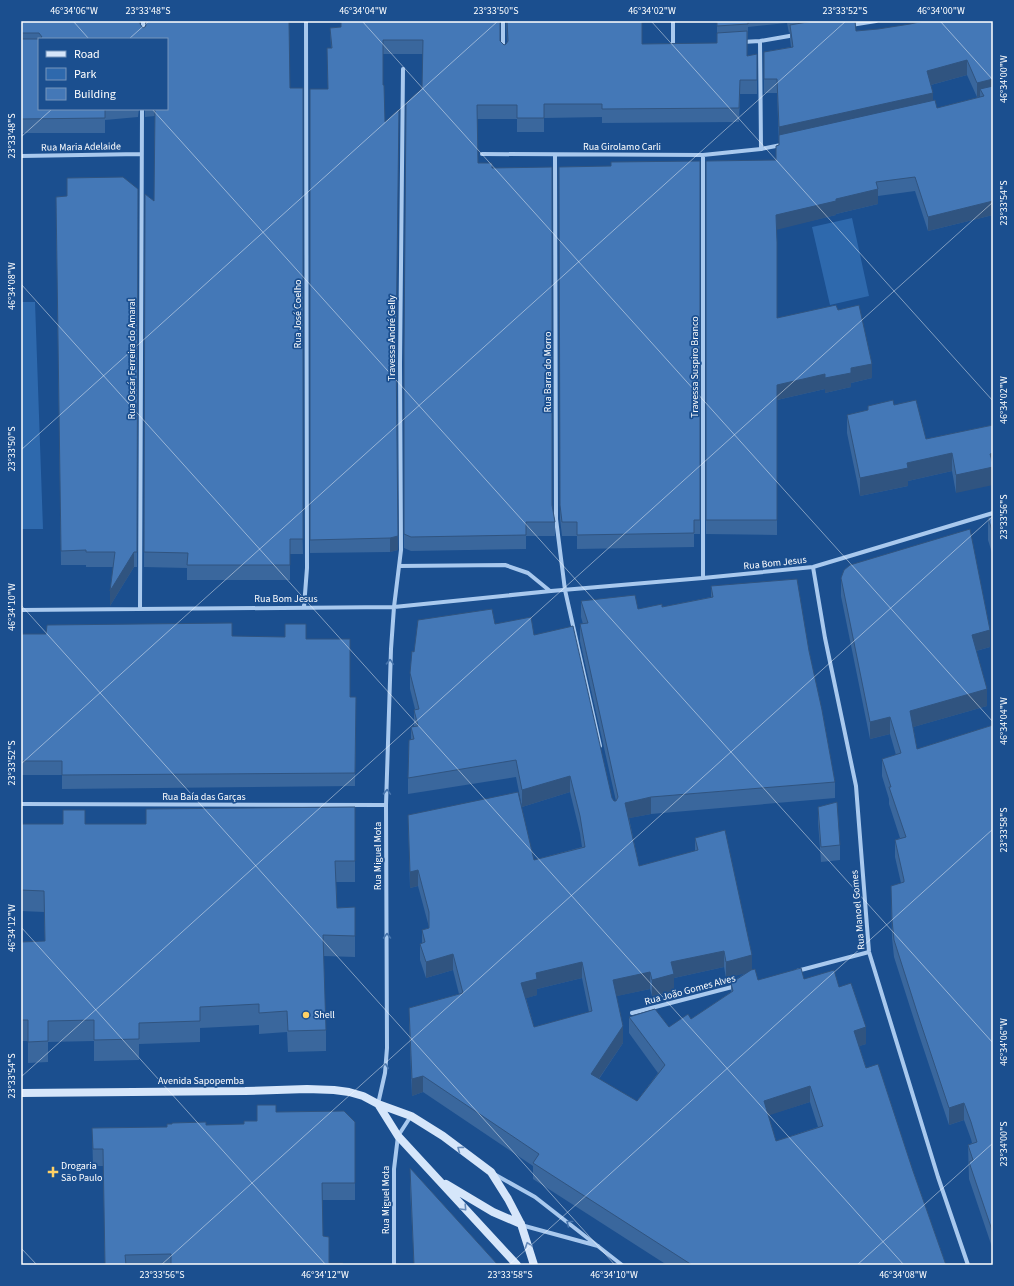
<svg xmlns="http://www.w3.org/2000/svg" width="1014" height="1286" font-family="'Source Sans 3',sans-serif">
<rect width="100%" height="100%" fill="#1b4f8f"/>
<path fill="#2e69ad" d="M852 218 869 296 830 305 812 227Z
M21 302H35L43 529H21Z"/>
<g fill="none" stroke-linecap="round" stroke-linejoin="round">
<path stroke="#a9c9ee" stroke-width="4" d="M503 21V49
M673 21V46H676
M851 25 876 21
M143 39V21
M760 41 761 149
M742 42 760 41 795 35
M482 154 703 155 761 149 781 145
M555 155 556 519 565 590 600 746
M21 156 141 154
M399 566 505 565 528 573 550 591
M813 567 825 638 856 786 869 952 938 1177 968 1265
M703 578V155
M304 607 307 568 306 21
M140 608 142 109
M21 610 394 607 551 591 703 578 813 567 993 513
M21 804 386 805
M797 971 869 952
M632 1013 736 986
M378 1104 385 1073 387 1048 386 805 391 649 394 607 401 550 400 364 403 69
M494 1174 535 1197 622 1265
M521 1225 598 1246
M394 1265V1169L398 1136 411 1116"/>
<path stroke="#d6e6fa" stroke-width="8" d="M21 1093 245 1091 307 1089 334 1090 349 1092 363 1096 378 1104 411 1116 443 1136 491 1172 508 1199 521 1224 534 1265
M378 1104 398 1136 517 1265
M446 1184 493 1212 521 1224"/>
</g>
<path fill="#3a679d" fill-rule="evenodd" d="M21 21 140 24 143 28 290 88 303 554H290V580H187V568L144 567 145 194 154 201 155 116 145 117V109H167V39L39 109H139L138 117 105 120V133H21Z
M506 21H642V44L717 43V21H855L856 31 993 21V215L928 231 915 191 878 196V204L836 214V215L776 229 777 318 838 310 872 378 851 383V387L825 393V389L777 400V535L706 534V161L776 160 779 145 777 93H764V52L791 47 790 39V32L789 33 787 23 748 27 747 56 757 54V94H740L739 122 602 123V117L544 118V132H517V119H477L478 163 492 168 552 505 555 522V536H526V549L411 551 404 548V350L422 88 423 54H383V85L397 359 398 550 390 552 310 553V89H328L327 48H331L330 28 341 27 500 41 504 45 506 44 507 42ZM967 75 977 97 980 96V97L937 108 933 100 931 85Z
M700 161V534H694V547L577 549V536H562L560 519 559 167 611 166Z
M138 189 137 567H134L110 606 113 567H86V565H61L56 211 67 196Z
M894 405 926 439 993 425 956 493 952 471 908 481V486L860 496 847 433V415L868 410V406Z
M993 517V556L988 540V518Z
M841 578 990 647 976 651 987 706 913 727 917 749 993 725V1250L969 1179 968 1145 972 1143 971 1139 964 1120 949 1125 917 1029 894 957 892 938 891 886 901 883 895 857V840L900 838 889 804V799L882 776V759L896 755 890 734 870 739 841 596Z
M711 586 809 651 835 782V798L651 814 629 818 639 866 695 851V838L752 969 758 980 804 979 839 987 866 1044 859 1046 866 1068 913 1171 946 1265H667L533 1179V1166L423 1092 412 1096 409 1025V1008L459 994 453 970 426 978 420 960V944L422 943V930L429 928V927L418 886 410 888 408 815 534 860 582 847 580 833 570 792 522 807 516 777 408 794V778L411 740V727H414V710L415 709 410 689V673L414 652 495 624 534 635 612 798 614 801H616L580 641V624H583L581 617V601L638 609 662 607 711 597ZM724 967 726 978 745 973 731 983V992L691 1019 669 1027 629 1017V1033L658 1073 637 1101 599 1079 623 1043 616 996 650 989 652 996 674 991V978ZM582 978 589 1012 534 1027 526 998 537 995V989ZM810 1102 818 1127 776 1141 768 1115Z
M21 634 232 636 306 639 350 697H356L355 786 62 789V775H21Z
M355 807V882H336L337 908 355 907V957L323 956 326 1030V1051L288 1052 287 1032 259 1034V1025L200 1028V1042L139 1044V1060L94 1061V1041L48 1042V1062L28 1063V1041H21V942L45 941 44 912 21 911V824H146Z
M818 807 840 845V860L821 862 818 822Z
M257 1105 276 1112 355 1122V1200H322L323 1236 329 1263 343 1265H105L103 1166H93L92 1128 167 1127 244 1124 257 1121Z
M410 1168 498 1265H414L410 1189Z"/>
<path fill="#305480" d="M967 60V75L927 86V71Z
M993 79V94L980 89V96L977 97V83Z
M933 93V107L779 142V127Z
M878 189V204L836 214V215L776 230V215L836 199Z
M993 201V215L928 231V217Z
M872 364V378L851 383V387L825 393V378L851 368Z
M825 374V389L777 400V385Z
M952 453V471L908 481V486L860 496V478L907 463Z
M993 453V485L956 493V475L990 454Z
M398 536V550L390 552V538Z
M134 552V567L110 606V591Z
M990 630V647L972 652V635Z
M987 689V706L910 728V711Z
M890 717V734L870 739V722Z
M570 776V792L522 807V790Z
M651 797V814L625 819V803Z
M418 870V886L410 888V872Z
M724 951V967L674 978V991L652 996V980L671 962Z
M453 954V970L426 978V962Z
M752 955V972L726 978V962Z
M582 962V978L537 989V995L521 1000V983L536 973Z
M650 972V989L613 997V980Z
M623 1026V1043L591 1090V1074Z
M866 1027V1044L854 1048V1031Z
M423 1076V1092L412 1096V1079Z
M810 1086V1102L764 1117V1101Z
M964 1103V1120L949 1125V1108Z"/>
<path fill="#4478b7" stroke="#305480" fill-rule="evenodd" d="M21 21H140V24L143 28 145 27 146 25V21H289L290 88H303V539H290V565H187L188 553 144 552 145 194 154 201 155 109H167V39H39L42 37 39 33H21Z
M341 21H500V41L504 45 506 44 508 41 507 21H642V44L717 43V33L747 31V56L757 54V80H740L739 108 602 109V104H544V118H517V105H477L478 163H492V168L552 167V505L555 522H526V535L411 537 404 534V350L406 103 422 88 423 40H383V85H384L385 122 399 109 396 350 398 536 390 538 310 540V89H328L327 48H332L330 28 341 27Z
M717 21H748V24L717 26Z
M813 21H855L856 31 878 29 910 24 924 21H993V79L977 83 967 60 927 71 933 93 779 127 777 79H764V52L793 47 790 25Z
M21 39H39V109H105V118L21 119Z
M993 86V201L928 217 915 177 876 182 878 189 836 199V201L776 215 777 242V318L836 305 838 310 859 305 872 364 851 368V373L825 378V374L777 385V520H706V161L776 160V146L779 145V135L935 100 937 108 984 96 980 89Z
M700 161V520H694V533L577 535V522H562L560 505 559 167 611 166V162Z
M123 177 138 189 137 552H134L110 591 115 552H86V550L61 551 56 197 67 196V178Z
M893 400 894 405 916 400 926 439 993 425V453L990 454 993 464V467L956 475 952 453 907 463 908 468 860 478 847 415 868 410V406Z
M993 517V533L988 518Z
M970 529 990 630 972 635 987 689 910 711 917 749 993 725V1233L969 1162 973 1160 968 1145 977 1142 971 1122 964 1103 949 1108 917 1012 894 940 892 920 891 886 904 882V880L895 840 906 837 889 787H891L882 759 901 753 890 717 870 722 841 578 844 570 850 565Z
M797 579 809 651 822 710 835 782 651 797 625 803 639 866 698 850 695 838 725 830 752 955 726 962 724 951 671 962 674 974 652 980 650 972 613 980 623 1026 591 1074 637 1101 665 1065 629 1017 655 1009 669 1027 688 1014 691 1019 733 991 731 983 751 970 755 969 758 980 801 968 804 979 834 970 839 987 851 983 866 1027 854 1031 866 1068 878 1064 913 1171 946 1265H692L533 1163 539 1154 423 1076 412 1079 409 1008 463 993 453 954 426 962 420 944 425 942 422 930 429 928V912L418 870 410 872 408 815 518 792 534 860 585 847 580 816 570 776 522 790 516 760 408 778 409 740 414 739 411 727 418 726 414 710 419 709 410 673 412 651 414 652 418 620 492 609 495 624 531 617 534 635 573 626 612 798 614 801H616L618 797 580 624 588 623 581 601 635 595 638 609 662 604V607L713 597 711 586ZM582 962 592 1011 534 1027 521 983 537 979 536 973ZM810 1086 823 1126 776 1141 764 1101Z
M232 623V636L285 637V624H306V639H350V697H356L355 773 62 775V761H21V634H46L47 625Z
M837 802 840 845 821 847 818 807Z
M355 807V861H335L337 908 355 907V936L323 935 326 1030 288 1031 287 1011 259 1013V1004L200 1007V1021L139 1023V1039L94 1040V1020L48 1021V1041L28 1042V1020H21V942L45 941 44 891 21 890V824H63V810H85V824H146V809Z
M257 1105H276V1112L344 1111 355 1122V1183H322L323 1236 329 1237V1263H343V1265H171V1254L125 1255 126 1265H105L103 1149H93L92 1128 167 1127V1124H172V1123L206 1122V1125L244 1124V1121H257Z
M410 1168 498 1265H414Z
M21 1184H22V1265H21Z"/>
<defs><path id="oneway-chevron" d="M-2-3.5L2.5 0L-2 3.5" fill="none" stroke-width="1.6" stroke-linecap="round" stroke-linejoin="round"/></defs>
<g stroke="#4674ac">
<use href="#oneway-chevron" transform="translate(390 662) rotate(-88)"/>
<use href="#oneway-chevron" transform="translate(387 792) rotate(-88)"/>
<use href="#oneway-chevron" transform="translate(387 936) rotate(-90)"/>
<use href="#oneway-chevron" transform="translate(385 1066) rotate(-85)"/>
<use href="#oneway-chevron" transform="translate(569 1223) rotate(-142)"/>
</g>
<g stroke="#668bba">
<use href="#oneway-chevron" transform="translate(460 1149) rotate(-143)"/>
<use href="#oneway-chevron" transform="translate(464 1208) rotate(47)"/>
<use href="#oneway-chevron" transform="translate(528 1245) rotate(-109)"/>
</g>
<path fill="none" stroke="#fff" stroke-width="1" stroke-opacity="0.45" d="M73 21 89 39M362 21 993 722M651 21 993 401M940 21 993 80M129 39 149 21M152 109 993 1043M21 137 52 109M21 284 904 1265M21 450 498 21M21 605 615 1265M21 764 846 21M21 927 326 1265M21 1077 993 202M21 1248 37 1265M161 1265 993 516M509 1265 993 829M857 1265 993 1143"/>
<g fill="#ffd166" stroke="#1b4f8f" stroke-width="1.5">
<circle cx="306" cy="1015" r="4"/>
<path d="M51 1166h4v4h4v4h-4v4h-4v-4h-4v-4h4z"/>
</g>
<g text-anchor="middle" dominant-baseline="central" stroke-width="3.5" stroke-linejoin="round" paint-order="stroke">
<g font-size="10" fill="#fff" stroke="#1b4f8f">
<text transform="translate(81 147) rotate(-1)">Rua Maria Adelaide</text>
<text x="622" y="147">Rua Girolamo Carli</text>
<text transform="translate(298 314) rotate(-90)">Rua José Coelho</text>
<text transform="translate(392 338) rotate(-90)">Travessa André Gelly</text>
<text transform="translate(132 359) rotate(-90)">Rua Oscár Ferreira do Amaral</text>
<text transform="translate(695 367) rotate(-90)">Travessa Suspiro Branco</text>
<text transform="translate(548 372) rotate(-90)">Rua Barra do Morro</text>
<text transform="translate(775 563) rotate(-6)">Rua Bom Jesus</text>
<text x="286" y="599">Rua Bom Jesus</text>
<text x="204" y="797">Rua Baía das Garças</text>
<text transform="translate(378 856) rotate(-90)">Rua Miguel Mota</text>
<text transform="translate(858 910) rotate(-95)">Rua Manoel Gomes</text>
<text transform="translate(690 990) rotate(-15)">Rua João Gomes Alves</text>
<text x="201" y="1081">Avenida Sapopemba</text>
<text transform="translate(386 1200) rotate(-90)">Rua Miguel Mota</text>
</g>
<g font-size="10" fill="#fff" stroke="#1b4f8f" text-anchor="start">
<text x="314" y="1015">Shell</text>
<text x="61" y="1166">Drogaria<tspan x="61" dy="12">São Paulo</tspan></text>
</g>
</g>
<rect width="1014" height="1286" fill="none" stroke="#1b4f8f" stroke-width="44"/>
<rect x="38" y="38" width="130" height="72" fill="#1b4f8f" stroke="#7695bc"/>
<rect x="46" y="51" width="20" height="6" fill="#d6e6fa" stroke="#7695bc"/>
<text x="74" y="58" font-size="12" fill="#ffffff">Road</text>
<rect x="46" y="68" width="20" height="12" fill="#2e69ad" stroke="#7695bc"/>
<text x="74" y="78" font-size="12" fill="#ffffff">Park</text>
<rect x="46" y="88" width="20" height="12" fill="#4478b7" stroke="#7695bc"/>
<text x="74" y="98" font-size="12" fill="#ffffff">Building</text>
<rect x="22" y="22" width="970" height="1242" fill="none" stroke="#fff" stroke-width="1.5"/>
<g font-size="10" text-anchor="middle" fill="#fff">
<text x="74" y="14">46°34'06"W</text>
<text x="148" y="14">23°33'48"S</text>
<text x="363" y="14">46°34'04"W</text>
<text x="496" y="14">23°33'50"S</text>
<text x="652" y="14">46°34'02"W</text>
<text x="845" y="14">23°33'52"S</text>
<text x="941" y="14">46°34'00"W</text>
<text transform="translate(1003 79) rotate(-90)" y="4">46°34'00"W</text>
<text transform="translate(11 136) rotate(-90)" y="4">23°33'48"S</text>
<text transform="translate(1003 203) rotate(-90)" y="4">23°33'54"S</text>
<text transform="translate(11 286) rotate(-90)" y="4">46°34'08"W</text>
<text transform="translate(1003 400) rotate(-90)" y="4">46°34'02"W</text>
<text transform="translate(11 449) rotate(-90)" y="4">23°33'50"S</text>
<text transform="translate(1003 517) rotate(-90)" y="4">23°33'56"S</text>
<text transform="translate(11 607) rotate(-90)" y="4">46°34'10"W</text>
<text transform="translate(1003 721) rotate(-90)" y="4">46°34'04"W</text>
<text transform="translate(11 763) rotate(-90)" y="4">23°33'52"S</text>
<text transform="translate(1003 830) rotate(-90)" y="4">23°33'58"S</text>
<text transform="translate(11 928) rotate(-90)" y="4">46°34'12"W</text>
<text transform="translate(1003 1042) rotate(-90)" y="4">46°34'06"W</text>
<text transform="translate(11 1076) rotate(-90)" y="4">23°33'54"S</text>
<text transform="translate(1003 1144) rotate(-90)" y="4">23°34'00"S</text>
<text x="162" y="1278">23°33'56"S</text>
<text x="325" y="1278">46°34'12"W</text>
<text x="510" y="1278">23°33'58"S</text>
<text x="614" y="1278">46°34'10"W</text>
<text x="903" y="1278">46°34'08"W</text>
</g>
</svg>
